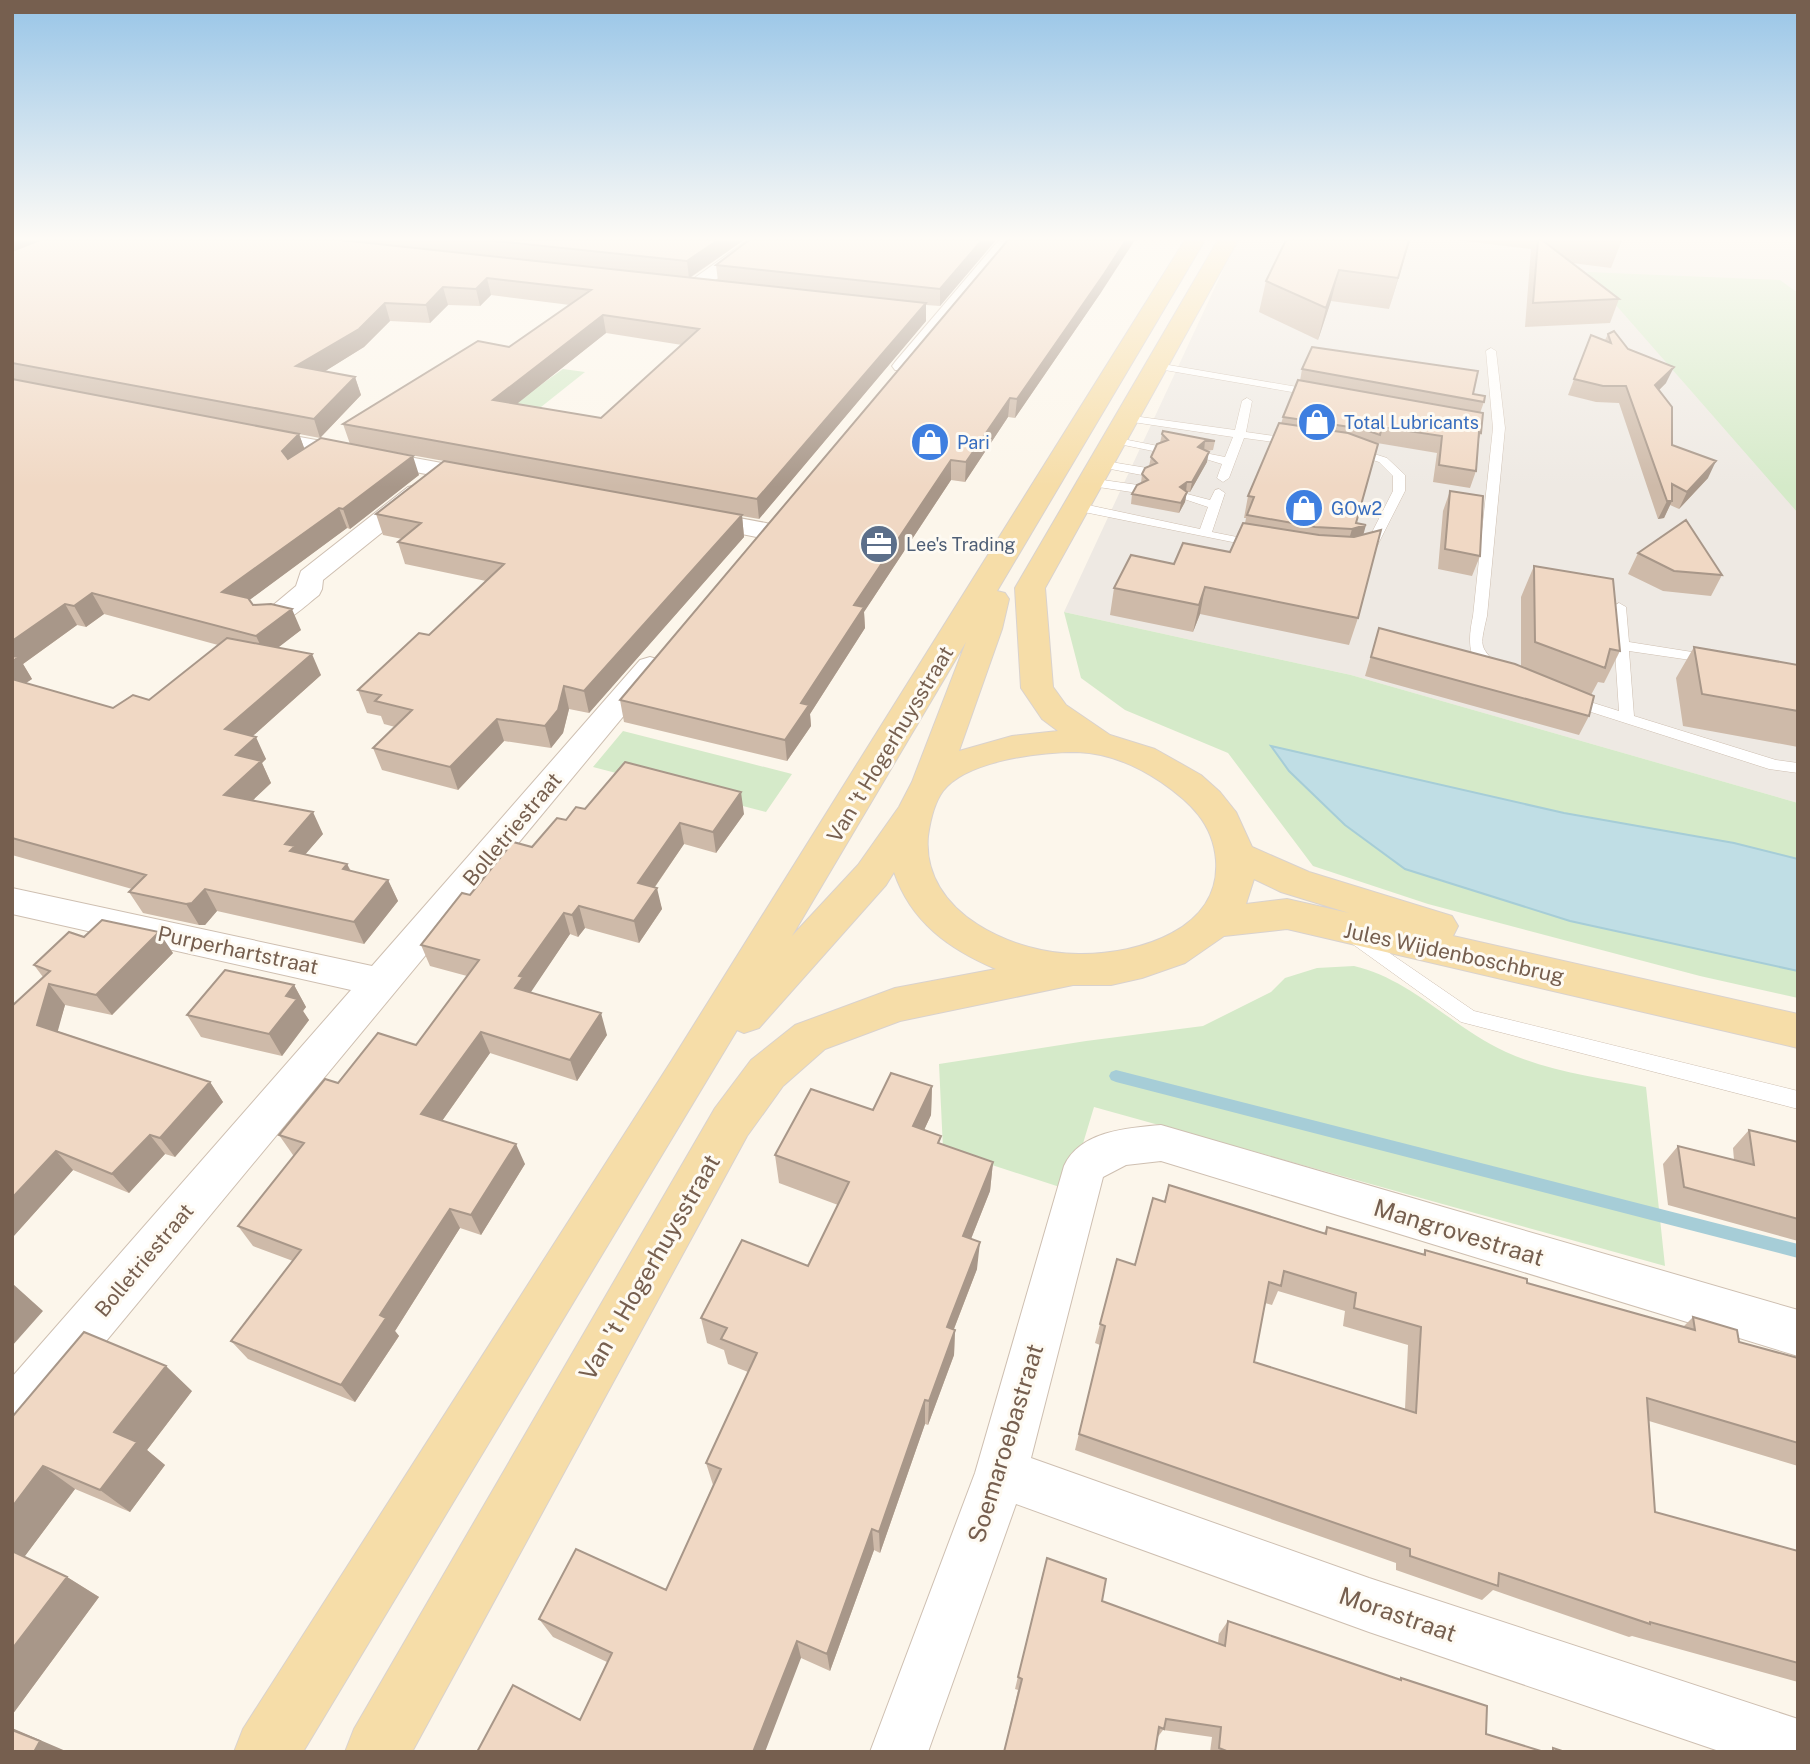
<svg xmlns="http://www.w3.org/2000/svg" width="1810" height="1764" font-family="'Public Sans',sans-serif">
<rect width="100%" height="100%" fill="#fcf6eb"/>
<path fill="#eee9e3" d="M1237 240H1798V803L1351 675 1064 612Z"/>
<path fill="#d5eac9" d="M1587 272 1780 280 1798 293V513Z
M563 369 585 372 473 461 440 456Z
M1064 612 1351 675 1798 803V998L1700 976 1428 904 1313 866 1228 753 1125 710 1081 678Z
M623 731 792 774 766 812 593 767Z
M1354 966C1411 979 1453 1028 1506 1052 1550 1072 1600 1078 1646 1087L1665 1266 1094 1107 1069 1190 943 1149 939 1064 1086 1041 1203 1026 1271 992 1285 978 1317 968Z"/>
<path fill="#c0dee5" stroke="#a6cdd7" stroke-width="2" d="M1271 746 1564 813 1734 843 1798 859V971L1570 921 1405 869 1345 825 1289 771Z"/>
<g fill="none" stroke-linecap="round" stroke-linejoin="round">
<path fill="#a6cdd7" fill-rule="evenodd" d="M1116 1070 1798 1244V1258L1116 1082 1111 1080 1109 1076 1111 1072Z"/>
<defs>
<path id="lane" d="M1491 348 1496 351 1505 428 1487 616C1479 651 1480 644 1501 670L1494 674C1466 666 1468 639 1473 616L1493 428 1486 351Z
M1157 363 1315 390 1320 393 1315 396 1153 368V364Z
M1247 398 1252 401 1246 432 1296 439 1302 442 1296 445 1244 438 1229 478 1223 482 1217 478 1222 464 1199 457 1205 453 1225 457 1233 437 1126 421 1120 418 1126 415 1235 430 1242 401Z
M1113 437 1158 446 1164 449 1158 452 1109 442 1107 440Z
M1352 447 1387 458 1405 475V491L1375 550 1369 554 1363 550 1393 491V476L1379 462 1348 452 1346 450Z
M1099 460 1147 468 1153 472 1147 476 1095 466 1093 464Z
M1089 478 1138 485 1144 489 1138 493 1085 485V479Z
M1219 489 1225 493 1212 532 1262 542V548L1074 510 1068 506 1074 502 1200 529 1208 507 1181 498 1187 494 1210 500 1215 490Z
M1619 603 1626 607 1629 642 1711 655 1718 659 1711 663 1629 651 1634 716 1776 760 1798 763V773L1769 769 1563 703 1560 700 1563 697 1568 695 1619 711 1612 607Z
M1353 928 1474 1011 1798 1091V1109L1461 1022 1347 940 1344 935 1347 930Z"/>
<path id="street" d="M748 240H768L700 292H686L684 288 686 284Z
M999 240H1017L909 370H895L892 366 895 362Z
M256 429 480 470 488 472 492 477 488 482 480 484 248 441 245 436 248 431Z
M417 485 426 487 429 492 426 497 323 580 322 589 319 595C302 608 285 628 263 623L259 617 296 586 301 571 408 487Z
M696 510 766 523 775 526 779 531 775 536 766 539 687 523 683 518 687 513Z
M650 657 660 660 665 666 660 672 30 1433 12 1440V1377L351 990 12 914V888L372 966 640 660Z
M1161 1125 1798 1310V1356L1161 1161 1126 1165 1103 1177 1031 1458 1369 1578 1798 1719V1752H1722L1369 1632 1016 1504 928 1752H870L975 1473 1064 1166C1080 1131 1127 1128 1161 1125Z"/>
<path id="primary" d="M1185 240H1205L997 591 1005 593 1009 599 1002 629 959 751 1012 736 1058 731 1042 719 1021 688 1015 588 1218 240H1238L1045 588 1053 687 1066 705 1110 735 1155 749 1201 775 1220 792 1236 812 1252 847 1309 872 1452 916 1458 926 1453 936 1798 1014V1048L1287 929 1224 936 1185 963 1142 978 1111 985H1073L900 1021 825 1049 783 1086 747 1136 412 1752H345L354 1729 715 1108 751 1060 795 1025 895 988 996 969C949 949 911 922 894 872L886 885 759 1028 744 1033 737 1030 303 1752H234L243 1729 672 1060ZM966 642 912 782 899 807 858 865 792 936ZM1077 752C1107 753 1136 765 1161 782 1190 802 1213 823 1216 860 1221 930 1138 954 1081 954 1016 955 921 914 928 836 930 822 934 803 943 791 967 760 1041 752 1077 752ZM1254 879 1281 892 1349 913 1287 899 1246 904Z"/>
</defs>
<use href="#lane" stroke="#cebfb1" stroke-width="1"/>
<use href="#street" stroke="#cebfb1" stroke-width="2"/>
<use href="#primary" stroke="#d9d2ce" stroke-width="2"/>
<use href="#lane" fill="#fff" fill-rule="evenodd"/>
<use href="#street" fill="#fff" fill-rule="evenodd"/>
<use href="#primary" fill="#f6dda8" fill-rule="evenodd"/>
</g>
<path fill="#cebaa9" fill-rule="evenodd" d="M12 240H744L690 278 718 281 716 265 749 240H996L940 306 926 305V321L759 519 742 516 744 537 589 713 569 709 563 733 551 748 504 741 458 790 382 770 373 748 395 727 384 724 381 716 367 713 358 690 429 635 486 581 405 564 398 542 402 539 383 535 376 514 444 461 350 444 343 424 509 347 570 305 491 295 480 306 448 305 430 323 390 321 364 347 325 371 355 377 361 395 320 438 299 434 304 448 419 475 350 529 347 528 249 600 253 605 301 630 278 647 321 675 253 736 266 759 262 763 271 783 252 801 323 834 305 854 347 864 351 871 388 880 398 901 364 944 217 911 205 925H199L143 913 129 892 132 889 12 855ZM606 333 682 345 601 418 516 404ZM104 614 218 645 149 700 113 708 26 683 32 679 23 664 77 625 86 627Z
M1286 240H1410L1389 309 1331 301 1318 340 1259 312 1266 281Z
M1456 240H1622L1611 268 1572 263 1619 299 1610 323 1525 327 1531 249Z
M1102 291 1015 418 1008 417 965 482 951 480 864 612 865 628 810 714 811 726 787 761 624 722 620 700Z
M1608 334 1628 349 1666 383 1659 390 1672 445 1708 478 1679 509 1670 505 1664 518 1658 519 1619 403 1596 402 1568 395 1591 335 1605 340Z
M1302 369 1473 394 1484 402 1480 413 1481 433 1478 442 1476 471 1470 488 1433 482 1437 453 1377 443 1356 523 1363 534 1358 618 1349 645 1200 614 1193 632 1110 615 1114 588 1174 564 1230 552 1245 523 1246 518H1244L1248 496 1281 424 1283 417 1300 381Z
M1162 434 1215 441 1213 450 1206 451 1207 462 1190 492H1186L1185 502 1179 513 1131 504 1132 494 1141 483 1142 474 1149 466 1151 457 1160 443Z
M1450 491 1480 556 1472 576 1438 569 1443 511Z
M1638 553 1722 575 1711 596 1663 591 1628 574Z
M1534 566 1620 651 1604 683 1598 682 1591 695 1589 716 1579 735 1365 676 1379 628 1521 667V597Z
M1694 647 1798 665V747L1683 726 1676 678Z
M585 809 744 814 716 853 684 844 655 887 662 909 639 943 585 928 578 937 570 934 530 992 607 1035 577 1081 490 1053 442 1121 525 1164 481 1235 460 1228 395 1331 399 1336 355 1402 248 1359 231 1341 293 1261 253 1246 238 1226 294 1156 293 1155 279 1135 338 1083 416 1045 467 976 430 966 421 945 470 895 532 847 566 820Z
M84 937 173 953 112 1015 65 1005 57 1031 210 1082 223 1102 175 1157 165 1154 129 1193 73 1170 12 1238 43 977 34 965Z
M294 985 306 1007 303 1011 309 1020 282 1056 201 1037 187 1015Z
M932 1086 931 1115 924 1130 940 1144 993 1162 990 1191 971 1239 977 1269 954 1329 955 1330 954 1355 928 1425 925 1424 880 1553 874 1550 830 1671 801 1658 580 1720 607 1662 553 1637 539 1619 666 1590 713 1485 706 1463 748 1372 728 1364 724 1350 707 1343 701 1318 808 1266 838 1205 779 1183 775 1155 873 1110Z
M1749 1130 1798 1142V1241L1668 1205 1663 1164 1678 1146 1734 1160 1733 1148Z
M1169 1185 1324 1233 1327 1227 1423 1254 1425 1250 1527 1283 1683 1327 1693 1317 1739 1342 1798 1358V1466L1649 1421 1655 1512 1798 1551V1682L1632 1636 1629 1637 1493 1590 1482 1600 1396 1570V1563L1075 1450 1100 1345 1095 1343 1117 1259 1134 1265 1164 1202ZM1278 1291 1345 1311 1343 1326 1408 1345 1405 1409 1254 1362 1265 1303 1272 1305Z
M192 1391 147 1450 165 1465 130 1512 75 1489 24 1557 67 1577 99 1597 12 1715V1417Z
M1043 1572 1102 1601 1218 1643 1219 1634 1228 1621 1398 1680 1401 1678 1486 1734 1544 1752H1210L1212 1737 1163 1730 1157 1738 1155 1752H1004L1018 1690 1015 1689Z"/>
<path fill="#a89789" d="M12 240H43L12 253Z
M718 240H744L689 278 687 261Z
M982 240H996L940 306V289Z
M1126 240H1135L1102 291 1015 418 1017 399Z
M1409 240H1410L1389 309 1398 278Z
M1339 270 1331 301 1318 340 1326 308Z
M487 278 491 295 480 306 476 289Z
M443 287 448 305 430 323 426 305Z
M385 303 390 321 364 347 303 385 296 366Z
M926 303V321L759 519 757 499Z
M603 315 606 333 498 419 493 400Z
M1674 367 1666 383 1648 401 1655 385Z
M355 377 361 395 320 438 314 419Z
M1010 398 1008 417 965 482 966 462Z
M299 434 306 453 289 471 282 451Z
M1205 441 1204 451 1198 447Z
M1209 452 1207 462 1190 492 1192 482Z
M413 456 419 475 350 529 343 509Z
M951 460V480L864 612 865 628 810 714 811 726 787 761 785 740 801 703 854 605Z
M1716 461 1708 478 1679 509 1687 492Z
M1187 482 1186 492 1180 487Z
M1187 492 1185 502 1179 513 1181 503Z
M1667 501H1672L1664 518 1658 519Z
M339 508 347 528 232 613 222 592Z
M742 515 744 537 589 713 584 691Z
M1366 525 1360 547 1346 550 1352 529Z
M1205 587 1200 614 1193 632 1199 605Z
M92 593 104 614 86 627 74 606Z
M65 604 77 625 23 664 32 679 12 692V641Z
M292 609 301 630 266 657 256 636Z
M312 654 321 675 236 751 225 729Z
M564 686 569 709 563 733 551 748 545 726Z
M497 719 504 741 458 790 450 767Z
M256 737 266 759 262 763 271 783 235 817 224 795 236 755Z
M741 792 744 814 716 853 713 832Z
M313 812 323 834 297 864 285 844Z
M680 823 684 844 643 904 638 883Z
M347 864 357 885 343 869Z
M388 880 398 901 364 944 354 922Z
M657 888 662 909 639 943 634 921Z
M205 889 217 911 205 925H199L186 904Z
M579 906 585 928 578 937 572 915Z
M564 913 570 934 529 995 515 988 519 976Z
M159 932 173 953 112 1015 96 995Z
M49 984 65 1005 54 1045 37 1025Z
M294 985 306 1007 303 1011 309 1020 282 1056 269 1034 286 996Z
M601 1013 607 1035 577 1081 570 1060Z
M481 1032 490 1053 432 1135 421 1114Z
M210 1082 223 1102 175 1157 160 1138Z
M932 1086 931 1115 913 1154V1126Z
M150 1135 165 1154 129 1193 112 1174Z
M516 1144 525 1164 481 1235 471 1215Z
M56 1151 73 1170 12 1238V1198Z
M993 1162 990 1191 961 1264 963 1236Z
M450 1209 460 1228 395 1331 399 1336 355 1402 341 1385 380 1315Z
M980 1242 977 1269 945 1352 947 1327Z
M13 1284 43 1311 12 1346V1286Z
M955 1330 954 1355 928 1425 929 1401Z
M166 1366 192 1391 147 1450 165 1465 130 1512 100 1490 114 1432Z
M925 1400V1424L880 1553 879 1532Z
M43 1466 75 1489 22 1560 12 1554V1507Z
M872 1529 874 1550 830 1671 827 1654Z
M67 1577 99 1597 12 1715V1649Z
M797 1641 801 1658 765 1752H753Z
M12 1728 68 1752H34L12 1730Z"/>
<path fill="#f0d8c4" stroke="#a89789" stroke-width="2" fill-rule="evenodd" d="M40 240H341L926 303 757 499 343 424 478 341 509 347 591 290 487 278 476 289 443 287 426 305 385 303 359 329 296 366 355 377 314 419 12 363V251ZM603 315 699 329 601 418 493 400Z
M486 240H718L687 261Z
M749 240H982L940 289 716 265Z
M1008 240H1126L1104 274 1017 399 1010 398 966 462 951 460 854 605 864 607 801 703 809 705 785 740 620 700Z
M1286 240H1409L1398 278 1339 270 1326 308 1266 281Z
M1538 240H1542L1619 299 1533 303Z
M1614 331 1628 349 1674 367 1655 385 1672 407V445L1716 461 1687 492 1672 484V501H1667L1626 386H1603L1574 379 1591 335 1611 343 1608 334Z
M1312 347 1478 371 1473 394 1485 396 1484 402 1302 369Z
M12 379 299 434 282 451 288 459 321 438 413 456 343 509 339 508 222 592 248 598 253 605 271 604 292 609 256 636 92 593 74 606 65 604 12 641Z
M1298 380 1483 413 1481 433 1479 432 1476 471 1439 465 1442 436 1382 427 1380 435 1363 429 1283 417Z
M1279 423 1348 433 1378 444 1356 523 1366 525 1352 529 1315 527 1247 515 1254 497 1248 496Z
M1163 431 1215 441H1205L1198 447 1209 452 1192 482H1187L1180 487 1187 492 1181 503 1132 494 1137 485 1148 480 1142 474 1145 468 1157 463 1151 457 1157 444 1168 440 1162 434Z
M444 461 742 515 584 691 564 686 558 710 545 726 497 719 450 767 373 748 412 710 375 701 381 695 358 690 419 633 429 635 504 564 398 542 421 523 376 514Z
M1450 491 1483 496 1480 556 1445 549Z
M1686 520 1722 575 1674 571 1638 553Z
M1243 523 1319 535 1354 537 1381 530 1358 618 1205 587 1199 605 1114 588 1131 555 1174 564 1183 543 1230 552Z
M1534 566 1613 579 1620 651 1610 649 1605 668 1535 642Z
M1379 628 1515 664 1594 696 1589 716 1371 657Z
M227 638 312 654 225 729 256 737 236 755 261 761 224 795 313 812 285 844 295 846 290 851 347 864 343 869 388 880 354 922 205 889 192 903 186 904 129 892 146 875 12 838V679L113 708 133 695 149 700Z
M1694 647 1798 665V711L1702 694Z
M12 656 18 657 12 662Z
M625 762 741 792 713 832 680 823 638 883 657 888 634 921 579 906 572 915 564 913 519 976 523 977 515 988 601 1013 570 1060 481 1032 421 1114 516 1144 471 1215 450 1209 380 1315 386 1318 341 1385 231 1341 301 1250 238 1226 304 1143 279 1135 325 1079 338 1083 378 1033 416 1045 479 960 421 945 462 893 470 895 513 842 532 847 557 818 566 820 576 807 585 809Z
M102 920 159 932 96 995 49 984 37 1025 210 1082 160 1138 150 1135 112 1174 56 1151 12 1198V1006L50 971 34 965 69 932 84 937Z
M225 970 294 985 286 996 297 999 269 1034 187 1015Z
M891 1073 932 1086 913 1126 941 1136 938 1143 993 1162 963 1236 980 1242 947 1327 955 1330 929 1401 925 1400 879 1532 872 1529 827 1654 797 1641 753 1752H477L513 1685 580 1720 612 1653 539 1619 576 1549 666 1590 721 1469 706 1463 757 1353 721 1339 727 1328 701 1318 742 1240 808 1266 849 1182 775 1155 811 1089 873 1110Z
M1749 1130 1798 1142V1219L1684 1187 1678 1146 1754 1165Z
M1169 1185 1326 1234 1327 1227 1425 1255V1250L1527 1279V1283L1695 1330 1693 1317 1737 1330 1739 1342 1798 1358V1443L1647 1398 1655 1512 1798 1551V1663L1650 1622V1624L1499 1573 1498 1586 1410 1556V1549L1079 1434 1105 1326 1100 1324 1117 1259 1135 1265 1153 1198 1165 1202ZM1284 1271 1356 1293 1354 1308 1421 1327 1416 1413 1254 1362 1269 1282 1281 1286Z
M84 1332 166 1366 114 1432 137 1442 100 1490 43 1466 12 1507V1417Z
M12 1551 67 1577 12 1649Z
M1047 1558 1106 1579 1102 1601 1225 1646 1228 1621 1401 1680V1678L1487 1706 1486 1734 1544 1752H1229L1219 1748 1221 1727 1166 1719 1164 1729 1159 1727 1155 1752H1004L1022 1679 1018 1677Z
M12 1730 40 1741 34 1752H12Z
M1553 1748 1565 1752H1553Z"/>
<linearGradient id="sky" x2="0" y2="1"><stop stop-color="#98c5e7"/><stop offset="0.49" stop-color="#fefbf6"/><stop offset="1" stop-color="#fefbf6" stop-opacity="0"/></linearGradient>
<rect width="1810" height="487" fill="url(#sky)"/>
<defs>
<symbol id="shop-disc" viewBox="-11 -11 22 22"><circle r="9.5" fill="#3f7fe0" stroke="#fefaf2"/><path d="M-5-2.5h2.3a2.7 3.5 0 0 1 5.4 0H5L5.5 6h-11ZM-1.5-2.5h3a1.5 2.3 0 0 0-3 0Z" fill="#fff"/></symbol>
<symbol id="office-disc" viewBox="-11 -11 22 22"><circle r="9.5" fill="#5c6f8a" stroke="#fefaf2"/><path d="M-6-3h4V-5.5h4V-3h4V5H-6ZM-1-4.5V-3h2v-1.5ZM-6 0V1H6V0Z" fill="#fff"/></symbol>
</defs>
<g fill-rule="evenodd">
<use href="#shop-disc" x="1295" y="400" width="44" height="44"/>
<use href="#shop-disc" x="908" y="420" width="44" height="44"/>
<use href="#shop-disc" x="1282" y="486" width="44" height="44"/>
<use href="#office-disc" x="857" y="522" width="44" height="44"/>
</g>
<g text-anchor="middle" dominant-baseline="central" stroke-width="6" stroke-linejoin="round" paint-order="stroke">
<g font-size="18" fill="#366cbe" stroke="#fefaf2" text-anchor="start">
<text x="1344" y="422">Total Lubricants</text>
<text x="957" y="442">Pari</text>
<text x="1331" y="508">GOw2</text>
</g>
<g font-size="18" fill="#4e5e75" stroke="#fefaf2" text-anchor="start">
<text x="906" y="544">Lee's Trading</text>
</g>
<g font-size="21" fill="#765f4f" stroke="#fefaf2">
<text transform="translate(890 744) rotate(-59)">Van 't Hogerhuysstraat</text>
<text transform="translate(512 829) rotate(-50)">Bolletriestraat</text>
<text transform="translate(238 950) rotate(12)">Purperhartstraat</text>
<text transform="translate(1454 953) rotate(12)">Jules Wijdenboschbrug</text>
<text transform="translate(144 1260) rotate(-50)">Bolletriestraat</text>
</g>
<g font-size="24" fill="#765f4f" stroke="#fefaf2">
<text transform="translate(1459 1232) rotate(17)">Mangrovestraat</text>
<text transform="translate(649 1267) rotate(-60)">Van 't Hogerhuysstraat</text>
<text transform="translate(1005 1443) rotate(-73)">Soemaroebastraat</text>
<text transform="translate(1398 1614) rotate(19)">Morastraat</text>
</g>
</g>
<rect width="1810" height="1764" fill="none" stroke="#765f4f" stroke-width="28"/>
</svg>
